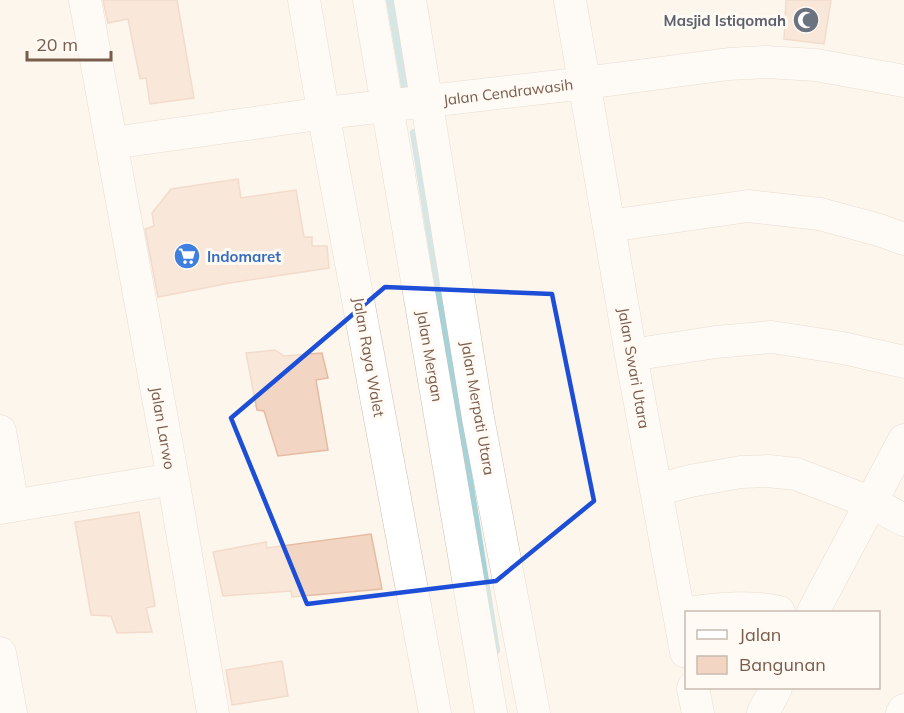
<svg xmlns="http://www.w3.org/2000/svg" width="904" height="713" font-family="Mulish,sans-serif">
<rect width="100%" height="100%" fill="#fdf6ec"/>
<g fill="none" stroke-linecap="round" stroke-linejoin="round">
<path stroke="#a5d3da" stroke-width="8" d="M390 0 405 87
M414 133 496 650"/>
</g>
<path fill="#f3d5c3" stroke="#e6bba3" stroke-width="1.5" d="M103 0H177L194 98 150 104 146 78 140 79 128 19 108 23Z
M786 0H831L824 44 784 39Z
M238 179 241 198 296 190 304 237H312V246H327L329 268 230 283 158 297 145 229 154 226 152 213 171 189Z
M275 350 284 356 322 353 328 378 316 380 328 450 278 456 264 411 257 410 246 353Z
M139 512 155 606 146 608 152 632 117 633 111 616 91 615 75 522Z
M371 534 382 589 292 597 291 591 223 596 213 552 266 542 267 548Z
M282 661 288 696 232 705 226 670Z"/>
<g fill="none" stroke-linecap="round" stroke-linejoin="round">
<defs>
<path id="minor" d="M85 0 173 479 213 713
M304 0 329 145 435 713
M369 0 491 713
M410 0 478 418 534 713
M570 0 631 355 686 652
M112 143 325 113 585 83 729 64 766 62 816 65 904 81
M609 226 748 206 820 214 879 230 904 239
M631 355 716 342 772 337 843 348 904 362
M0 431 13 506
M656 490 690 481 741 472 768 471 796 474 872 503 904 520
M0 508 173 479
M696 612C718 608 757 606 779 612
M813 612 904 440
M0 653 11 713
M693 688 698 713
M763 713 776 688
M902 713 904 710"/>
</defs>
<use href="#minor" stroke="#d1beb0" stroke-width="33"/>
<use href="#minor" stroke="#fff" stroke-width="32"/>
</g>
<path d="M0 0H904V713H0ZM385 287 552 294 594 501 496 581 307 604 231 418Z" fill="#fdf6ec" fill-opacity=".55" fill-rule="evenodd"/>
<path fill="none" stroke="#1d4ed8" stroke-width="4.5" stroke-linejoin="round" d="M385 287 552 294 594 501 496 581 307 604 231 418Z"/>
<defs>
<symbol id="mosque-disc" viewBox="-11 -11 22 22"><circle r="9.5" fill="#6b7280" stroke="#fffaf3"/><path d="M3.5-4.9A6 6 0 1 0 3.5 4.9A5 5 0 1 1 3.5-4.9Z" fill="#fff"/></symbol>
<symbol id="supermarket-disc" viewBox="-11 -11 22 22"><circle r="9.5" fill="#3f7fe0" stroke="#fffaf3"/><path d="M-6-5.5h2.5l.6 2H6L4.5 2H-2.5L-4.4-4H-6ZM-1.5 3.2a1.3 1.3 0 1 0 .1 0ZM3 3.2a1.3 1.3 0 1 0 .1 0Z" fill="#fff"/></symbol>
</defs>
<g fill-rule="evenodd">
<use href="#mosque-disc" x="791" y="5" width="30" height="30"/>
<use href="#supermarket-disc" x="172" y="241" width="30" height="30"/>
</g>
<g text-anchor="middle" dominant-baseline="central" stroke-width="6" stroke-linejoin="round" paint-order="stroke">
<g font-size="15" font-weight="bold" fill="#5b616d" stroke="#fffaf3" text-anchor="end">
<text x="786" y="20">Masjid Istiqomah</text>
</g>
<g font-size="15" fill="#7a5c4d" stroke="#fffaf3">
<text transform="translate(508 92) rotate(-7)">Jalan Cendrawasih</text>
<text transform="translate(430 356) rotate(80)">Jalan Mergan</text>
<text transform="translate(369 357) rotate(80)">Jalan Raya Walet</text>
<text transform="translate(634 368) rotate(80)">Jalan Swari Utara</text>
<text transform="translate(478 408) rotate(80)">Jalan Merpati Utara</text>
<text transform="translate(163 428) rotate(80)">Jalan Larwo</text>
</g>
<g font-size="15" font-weight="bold" fill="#366cbe" stroke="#fffaf3" text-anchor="start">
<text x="207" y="256">Indomaret</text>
</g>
</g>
<rect x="685" y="611" width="195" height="78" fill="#fffaf3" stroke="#cabbb1" stroke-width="1.5"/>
<rect x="697" y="630" width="30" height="9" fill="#ffffff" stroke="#cabbb1" stroke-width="1.5"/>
<text x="739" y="641" font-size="18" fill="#7a5c4d">Jalan</text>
<rect x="697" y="656" width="30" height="18" fill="#f3d5c3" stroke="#cabbb1" stroke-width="1.5"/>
<text x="739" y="671" font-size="18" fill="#7a5c4d">Bangunan</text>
<path d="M27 51v9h84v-9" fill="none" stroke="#7a5c4d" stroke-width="3"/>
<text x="36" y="51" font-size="18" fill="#7a5c4d" stroke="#fffaf3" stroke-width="4.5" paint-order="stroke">20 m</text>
</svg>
